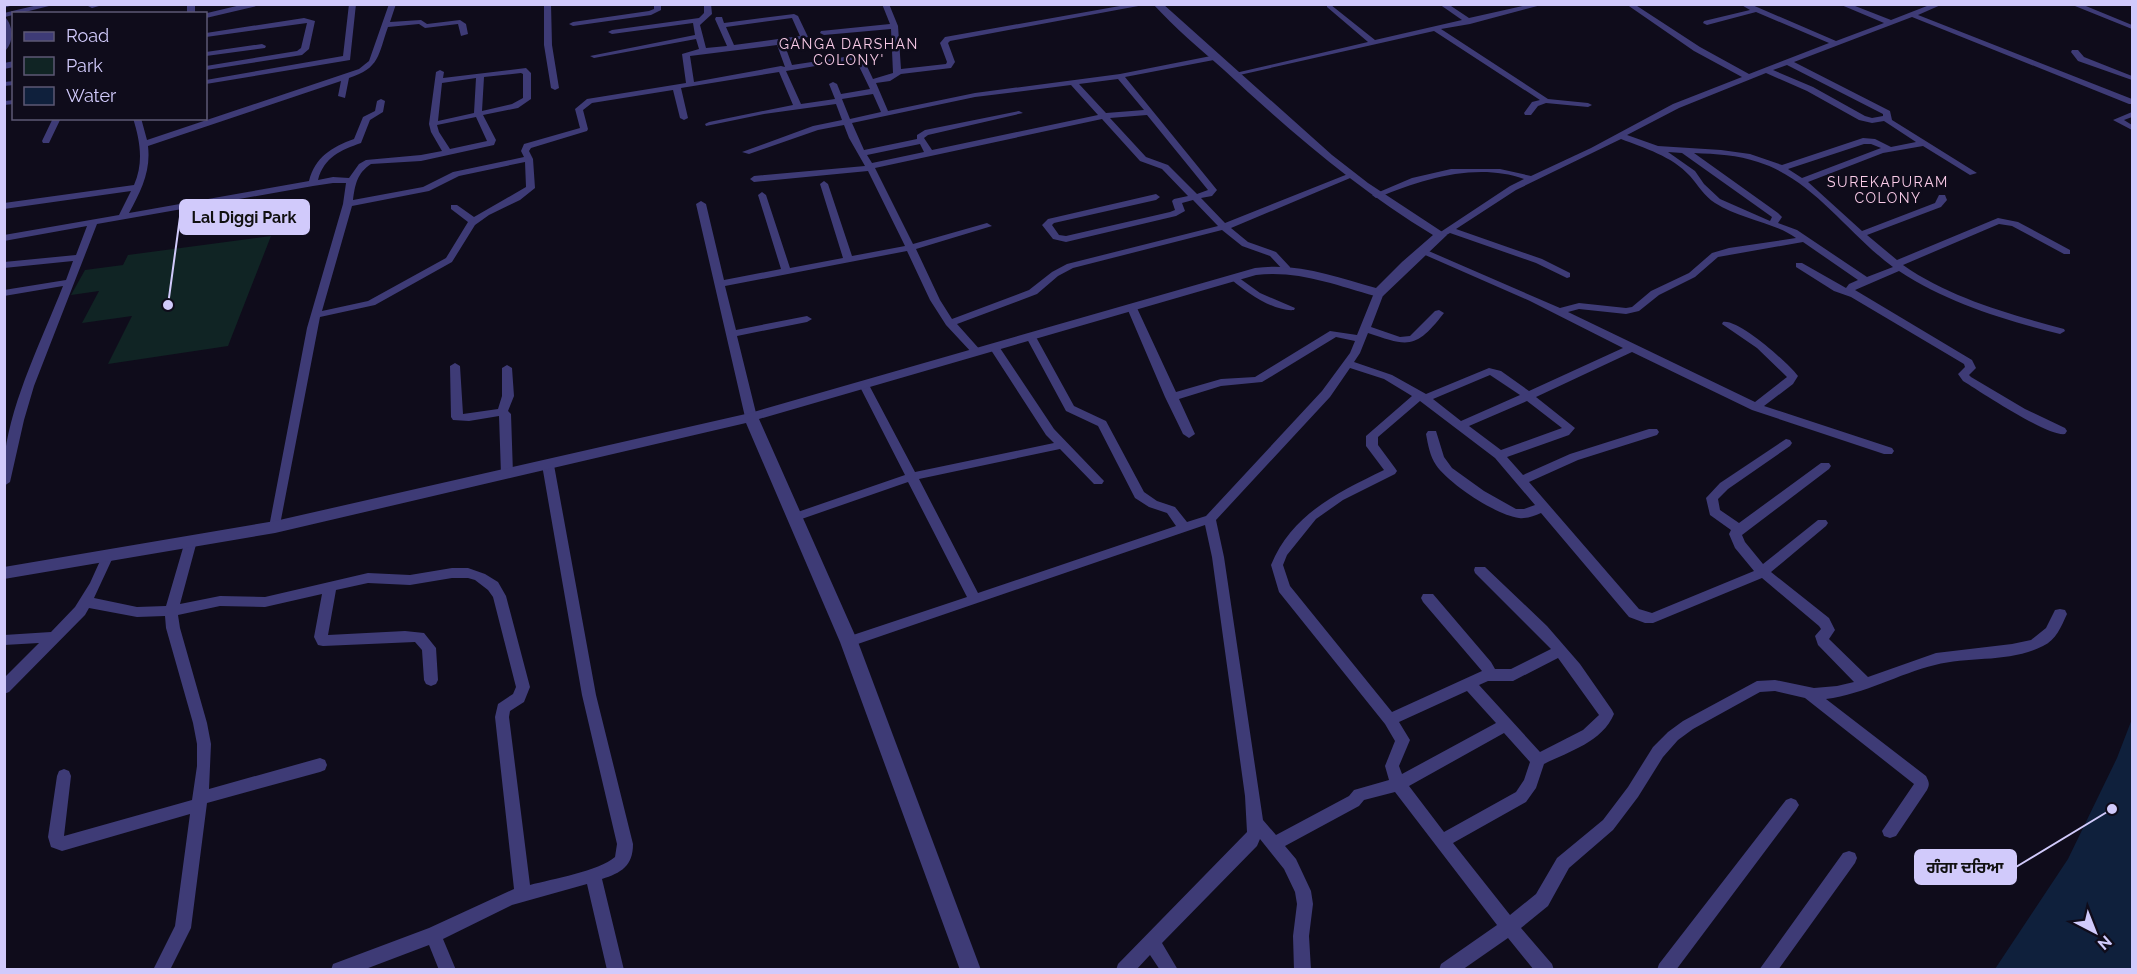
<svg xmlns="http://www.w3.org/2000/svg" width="2137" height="974" font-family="Raleway,'Noto Sans Gurmukhi',sans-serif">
<rect width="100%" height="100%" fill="#0f0c1b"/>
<path fill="#102424" d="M271 236 228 346 108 364 132 316 82 323 99 291 71 295 85 270 123 265 128 255Z"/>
<path fill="#0f203c" d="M2132 719V969H1995L2068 859 2117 758Z"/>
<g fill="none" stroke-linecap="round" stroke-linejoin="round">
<path fill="#3e3b76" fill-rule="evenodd" d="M4 4H16L4 8Z
M42 4H57L5 17C14 26 14 44 4 52V13Z
M90 4H106L92 8 88 6Z
M187 4H195V14H187Z
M349 4H356L350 60 206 84V80L343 56Z
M389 4H396L390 22 421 20 427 24 460 20 466 24 468 34 461 36 458 24 425 28 419 24 388 27C378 55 380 68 349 78L345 98 338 96 341 81 148 146C151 171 141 191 129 213L309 181C315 157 332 147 354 139L363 117 375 111 377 101 381 99 385 101 383 112 370 120 361 143C341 150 324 157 318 180L333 177 349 178 359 164 366 160 421 155 442 151 431 132 429 124 436 72 440 70 444 72 443 78 526 68 531 73V99L518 108 483 115 496 140 494 145 421 161 371 164C357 173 355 185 353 200L423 187 453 172 524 157 521 151 524 144 580 128 575 109 587 99 686 83 682 54 699 49 696 39 594 58 590 56 695 35 693 23 612 34 608 32 612 30 699 18 704 13V4H711L712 14 700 25 706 48 727 46 715 19 716 17H722L724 23 794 14 798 16 808 37 784 43 792 65 851 56 863 58 873 79 893 73 891 29 824 35 820 33 821 31 890 24 882 4H889L898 26 901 69 946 64 947 62 940 43 945 37 1131 4H1149L950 41 948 43 955 62 951 68 901 74 890 81 876 83 888 111 975 93 1120 74 1216 55 1220 57 1219 59 1125 77 1217 190 1212 196 1201 198 1225 223 1348 174 1355 176 1231 228 1248 242 1276 252 1290 267V271H1284L1270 256 1242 246 1222 230 1073 268 1058 276 1037 294 957 324 982 352 977 355 973 354 946 325 930 300 907 251 725 286 736 330 807 316 812 319 807 322 737 336 757 417 751 421 745 417 696 204 701 201 706 204 724 280 781 269 758 195 762 192 766 195 790 268 843 258 820 184 824 181 828 184 852 256 905 246 868 171 754 182 750 179 754 176 865 166 849 138 844 125 818 130 749 154 742 152 813 126 842 120 836 104 764 114 706 126 705 124 709 122 793 105 779 72 681 88 688 118 684 120 680 118 673 90 592 103 583 110 588 129 587 131 531 148 529 151 533 159 535 188 520 200 489 215 475 225 452 262 375 305 320 317 279 530H271L269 527 307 328 343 204 346 183H333L313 186 97 224 34 386 24 420 10 482 4 486C4 475 3 464 5 453 12 399 43 337 63 286L4 296V290L66 280 73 261 4 268V262L76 255 87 226 4 241V235L119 215 131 191 4 209V203L134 185C144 162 140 141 133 118H141L147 140 359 69 369 61ZM792 18 800 36 734 45 726 27ZM777 45 785 67 781 66 694 82 690 56ZM851 60 857 62 870 89 841 94 837 84 833 82 829 84 835 99 801 104 786 71ZM521 73 523 74V98L512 104 482 111 484 77ZM476 78 474 113 438 121 442 83ZM1118 79 1144 110 1106 113 1079 84ZM1071 85 1098 115 932 150 924 138 928 135 1023 113 1019 111 925 130 917 135V139L864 150 852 123 975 97ZM873 94 881 112 850 119 842 99ZM1147 115 1208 190 1197 194 1168 165 1146 157 1110 118ZM476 117 487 141 450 149 439 132 437 125ZM1102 119 1140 161 1162 169 1188 196 1174 199 1172 201 1175 210 1170 212 1066 236 1059 235 1052 225 1054 223 1156 200 1160 197 1156 194 1048 219 1042 225 1053 239 1066 242 1176 216 1185 211 1182 203 1193 200 1218 226 1067 264 1052 272 1029 290 952 319 940 300 916 249 992 226 987 223 913 244 875 168ZM920 144 924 152 872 163 867 155ZM525 162 526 187 474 217 457 205H451V209L468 222 446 258 368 301 322 311 352 206 429 191 459 176Z
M544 4H551L552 45 559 88 555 90 551 88 544 45Z
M654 4H661V10L651 15 573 26 569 24 573 22 649 11 654 9Z
M1439 4H1448L1469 18 1531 4H1545L1470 24 1441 29 1548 99 1588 103 1592 105 1588 107 1546 103 1538 106 1531 115H1525L1524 113 1532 102 1540 100 1434 31 1235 76 1231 74 1368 42 1327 7V5H1331L1375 40 1462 20Z
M1626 4H1634L1700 47 1749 74 1829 43 1756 12 1707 25 1703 23 1704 21 1750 10 1740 4H1750L1836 41 1884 23 1839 4H1850L1891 20 1932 4H1943L1918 15 2132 99V104H2129L1912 17 1794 62 1890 111 1892 120 1977 173 1970 175 1923 146 1883 153 1808 182 1862 231 1935 203 1939 195H1945L1947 200 1941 207 1867 235 1897 260 1998 218 2018 222 2070 250V254H2064L2012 226 1999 224 1903 265C1950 298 2009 314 2064 329L2065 331 2060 334C2004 320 1948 303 1899 271L1855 290 1972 360 1976 368 1969 375 1971 377 2025 409 2065 428 2067 431 2065 434C2048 437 1981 392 1963 381L1958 374 1965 367 1964 364 1851 297 1834 291 1796 267V263H1802L1846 288 1849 284 1858 280 1803 242 1718 257 1695 277 1659 295 1639 311 1626 314 1579 309 1568 312 1755 402 1787 377 1757 348 1722 324 1723 322C1739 319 1788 363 1798 376L1793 384 1764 406 1892 448 1894 451 1892 454H1884L1752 410 1632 352 1536 397 1575 428 1569 435 1507 457 1523 475 1570 454 1649 429H1657L1659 432 1657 435 1578 460 1529 482 1639 609 1652 613 1754 571 1735 548 1729 534 1731 530 1710 515 1706 498 1720 483 1786 439 1790 440 1792 443 1790 446 1728 489 1718 499 1720 510 1739 523 1821 463H1829L1831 466 1829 469 1742 535 1745 542 1763 564 1818 520H1826L1828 523 1826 526 1771 572 1829 618 1835 630 1829 639 1868 677 1936 653 2012 644 2031 640 2046 628 2055 610 2060 609 2065 610 2067 614C2061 627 2056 640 2043 646 2010 663 1970 656 1935 665 1898 674 1865 694 1826 699L1926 776C1929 782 1930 784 1927 790L1896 836 1890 838 1884 836 1882 831 1914 784 1805 698 1775 691 1760 692 1693 729 1678 740 1663 757 1638 797 1613 830 1569 868 1548 906 1521 928 1552 964 1554 970H1534L1508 938 1462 970H1439L1441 964 1497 925 1395 792 1364 800 1359 806 1285 846 1296 859 1311 891 1313 904 1309 936 1311 970H1294L1293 936 1297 904 1295 892 1284 869 1260 839 1257 846 1162 943 1178 970H1160L1150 955 1136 970H1116L1118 964 1247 832 1245 796 1212 557 1205 525 849 647 844 646 842 642 844 638 967 597 908 482 793 522 787 518 789 515 905 475 859 385 860 383 864 381 869 385 915 472 1054 443 1046 435 989 347 990 345H998L1054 429 1104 481 1102 484H1094L1060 449 919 479 978 593 1176 526 1167 513 1149 507 1135 498 1098 426 1066 411 1026 337 1027 335H1035L1036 337 1074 406 1106 421 1144 492 1157 501 1175 507 1187 522 1206 516 1322 391 1350 353 1355 341 1336 337 1262 382 1221 386 1179 399 1195 434 1189 438 1183 434 1165 397 1127 308 1132 305 1137 308 1176 392 1221 379 1255 377 1330 331 1357 335 1374 293 1379 290 1384 293 1371 327 1400 337 1410 336 1435 311 1439 310 1444 313C1416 349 1409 347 1368 333L1360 353 1354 362 1392 375 1426 394 1489 368 1501 371 1529 391 1623 348 1530 301 1416 251 1418 249H1424L1560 308 1579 303 1626 308 1632 307 1651 291 1689 273 1712 253 1729 248 1796 238C1774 222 1739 219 1715 203 1704 196 1698 185 1690 176 1672 156 1644 148 1621 139L1516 190 1456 229 1542 259 1570 273V277L1567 278 1536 263 1450 233 1441 238 1436 235 1510 186 1524 179C1477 162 1423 179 1379 197L1376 198 1372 195 1412 178 1451 169H1500L1531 176 1591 148 1673 104 1742 77 1694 51ZM1787 65 1883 114V116L1872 118 1865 116 1813 87 1773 70ZM1766 73 1807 91 1859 120 1872 123 1884 121 1916 142 1891 147 1875 139 1863 138 1782 165 1750 154 1721 150 1658 146 1627 135 1679 108ZM1864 144H1871L1881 148 1802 178 1788 169ZM1668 152 1682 153 1772 217 1770 221 1720 199 1704 184 1695 171ZM1694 153C1716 154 1738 155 1758 162 1813 179 1848 234 1893 267L1867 277 1797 230 1778 223 1782 217 1778 213ZM1350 368 1384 379 1412 396 1366 436V446L1384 470C1337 493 1292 514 1271 565L1279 592 1385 724 1395 741 1385 766 1389 780 1354 790 1349 796 1276 835 1263 820 1224 557 1216 520 1330 397ZM1490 375 1520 395 1461 421 1433 399ZM1420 401 1495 458 1535 505 1524 509H1516L1484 491 1452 468 1444 457 1436 431H1428L1426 434C1428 445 1430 456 1436 465 1449 484 1496 515 1519 518 1526 519 1534 516 1541 513L1629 617 1645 623H1653L1762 578 1819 626 1821 629 1815 636 1818 645 1854 682 1837 686 1814 688 1775 680 1757 681 1683 721 1668 732 1653 747 1628 787 1603 820 1557 858 1536 894 1510 915 1453 843 1526 802 1536 788 1544 764C1570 751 1602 742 1614 714L1612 710 1580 664 1547 626 1485 567H1475L1474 570 1475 573 1551 649 1511 669H1495L1491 662 1433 594H1423L1421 598 1423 602 1482 671 1392 712 1290 586 1283 565 1287 555 1316 519 1343 500 1395 474 1397 471 1395 468 1378 445V437ZM1527 401 1562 428 1501 450 1469 426ZM1558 658 1599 715 1583 730 1540 752 1479 685 1488 681H1513ZM1467 691 1496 723 1402 774 1399 766 1410 740 1399 722ZM1504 733 1530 762 1524 780 1516 792 1444 832 1409 786Z
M2070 4H2081L2132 25V29Z
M304 18 315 21 309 49 302 55 206 70V66L297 51 301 48 307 23 206 37V33Z
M262 44 266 46 265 48 206 56V52Z
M2072 50H2078L2084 57 2132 76V80L2078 61 2071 52Z
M14 81V85L4 86V82Z
M14 100V104L4 105V101Z
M2132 112V117L2124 120 2132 125V130L2113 120Z
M53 118H61L49 143H43L42 141Z
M1235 275 1260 293 1295 308 1294 310C1274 312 1246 292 1232 280L1230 278Z
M455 363 460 366 463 414 498 409 502 396V368L507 365 512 368 514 396 508 411 511 414 513 474 511 477 507 478 501 474 499 416 469 421 453 420 451 417 450 366Z
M548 461 554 465 596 695 633 844C633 866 621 873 602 879L624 970H607L587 884 512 905 443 939 456 970H439L429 945 363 970H331L333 964 429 928 514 889 495 717 498 704 513 694 516 687 493 597 488 590 475 580 468 578H452L410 585 368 583 336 590 328 635 405 631 424 633 436 648 438 680 436 684 431 686 426 684 424 680 422 650 415 642 323 646 318 645 314 637 322 594 265 607 220 606 178 615 180 628 207 723 211 744 209 789 320 758 325 760 327 765 325 770 320 772 207 803 191 928 170 970H153L175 926 190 814 62 851 51 847 48 837 57 776 59 771 64 769 69 771 71 776 64 836 192 800 197 766V744L193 723 166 628 165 616 137 617 89 608 85 615 9 692 4 694V678L39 643 4 645V635L51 632 75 607 90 583 104 552H112L114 555 94 598 137 607 166 606 185 541 187 538H195L197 541 180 604 220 596 265 597 368 573 410 575 452 568H468L485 574 498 582 506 596 530 687 524 702 510 711 509 717 530 885C552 879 599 871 615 857L617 844 582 695 542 465Z
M1791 798 1796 800 1799 805 1796 810 1676 970H1657L1659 964 1786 800Z
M1849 851 1855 853 1857 858 1855 863 1778 970H1759L1843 853Z"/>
<path fill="#3e3b76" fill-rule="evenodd" d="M245 4H265L206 18V14H203Z
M1153 4H1163L1332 155 1368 183 1447 235 1383 296H1375C1335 285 1298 270 1256 275L759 419 858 642 981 970H960L840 642 746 423 275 533 4 579V567L275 521 750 413 1255 268C1298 262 1336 277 1376 288L1402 262 1433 235C1357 189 1290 131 1224 70 1200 49 1175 28 1153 4Z
M14 61V67L4 69V63Z"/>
</g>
<g text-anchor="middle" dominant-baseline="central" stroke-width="5" stroke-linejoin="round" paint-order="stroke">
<g font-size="14" letter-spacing="1.5" fill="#fbcce9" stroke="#0f0c1b">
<text x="849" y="44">GANGA DARSHAN<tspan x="849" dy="16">COLONY'</tspan></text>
<text x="1888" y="182">SUREKAPURAM<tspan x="1888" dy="16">COLONY</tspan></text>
</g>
</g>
<path fill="none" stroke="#d1cafb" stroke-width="2" d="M168 305L180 217M2112 809L2016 867"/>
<g fill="#d1cafb" stroke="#0f0c1b" stroke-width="2">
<circle cx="168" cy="305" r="6"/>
<circle cx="2112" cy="809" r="6"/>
</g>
<g fill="#d1cafb" stroke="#d1cafb" stroke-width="2">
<rect x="180" y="200" width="129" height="34" rx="6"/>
<rect x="1915" y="850" width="101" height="34" rx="6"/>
</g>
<g font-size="16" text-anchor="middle" font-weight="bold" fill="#111">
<text x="244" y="223">Lal Diggi Park</text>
<text x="1965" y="873">ਗੰਗਾ ਦਰਿਆ</text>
</g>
<rect width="2137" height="974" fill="none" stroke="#d1cafb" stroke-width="12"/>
<rect x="12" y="12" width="195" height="108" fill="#0f0c1b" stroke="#5d5875" stroke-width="1.5"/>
<rect x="24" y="32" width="30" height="9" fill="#3e3b76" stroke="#5d5875" stroke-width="1.5"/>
<text x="66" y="42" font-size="18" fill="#d1cafb">Road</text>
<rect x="24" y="57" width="30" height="18" fill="#102424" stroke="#5d5875" stroke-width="1.5"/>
<text x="66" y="72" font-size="18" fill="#d1cafb">Park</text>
<rect x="24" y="87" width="30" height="18" fill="#0f203c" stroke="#5d5875" stroke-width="1.5"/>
<text x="66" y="102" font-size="18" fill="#d1cafb">Water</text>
<g transform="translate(2095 932) rotate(138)" stroke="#0f0c1b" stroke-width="4.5" paint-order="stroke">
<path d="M0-4.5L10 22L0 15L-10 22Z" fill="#d1cafb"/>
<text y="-9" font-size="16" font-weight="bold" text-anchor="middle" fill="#d1cafb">N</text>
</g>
</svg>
